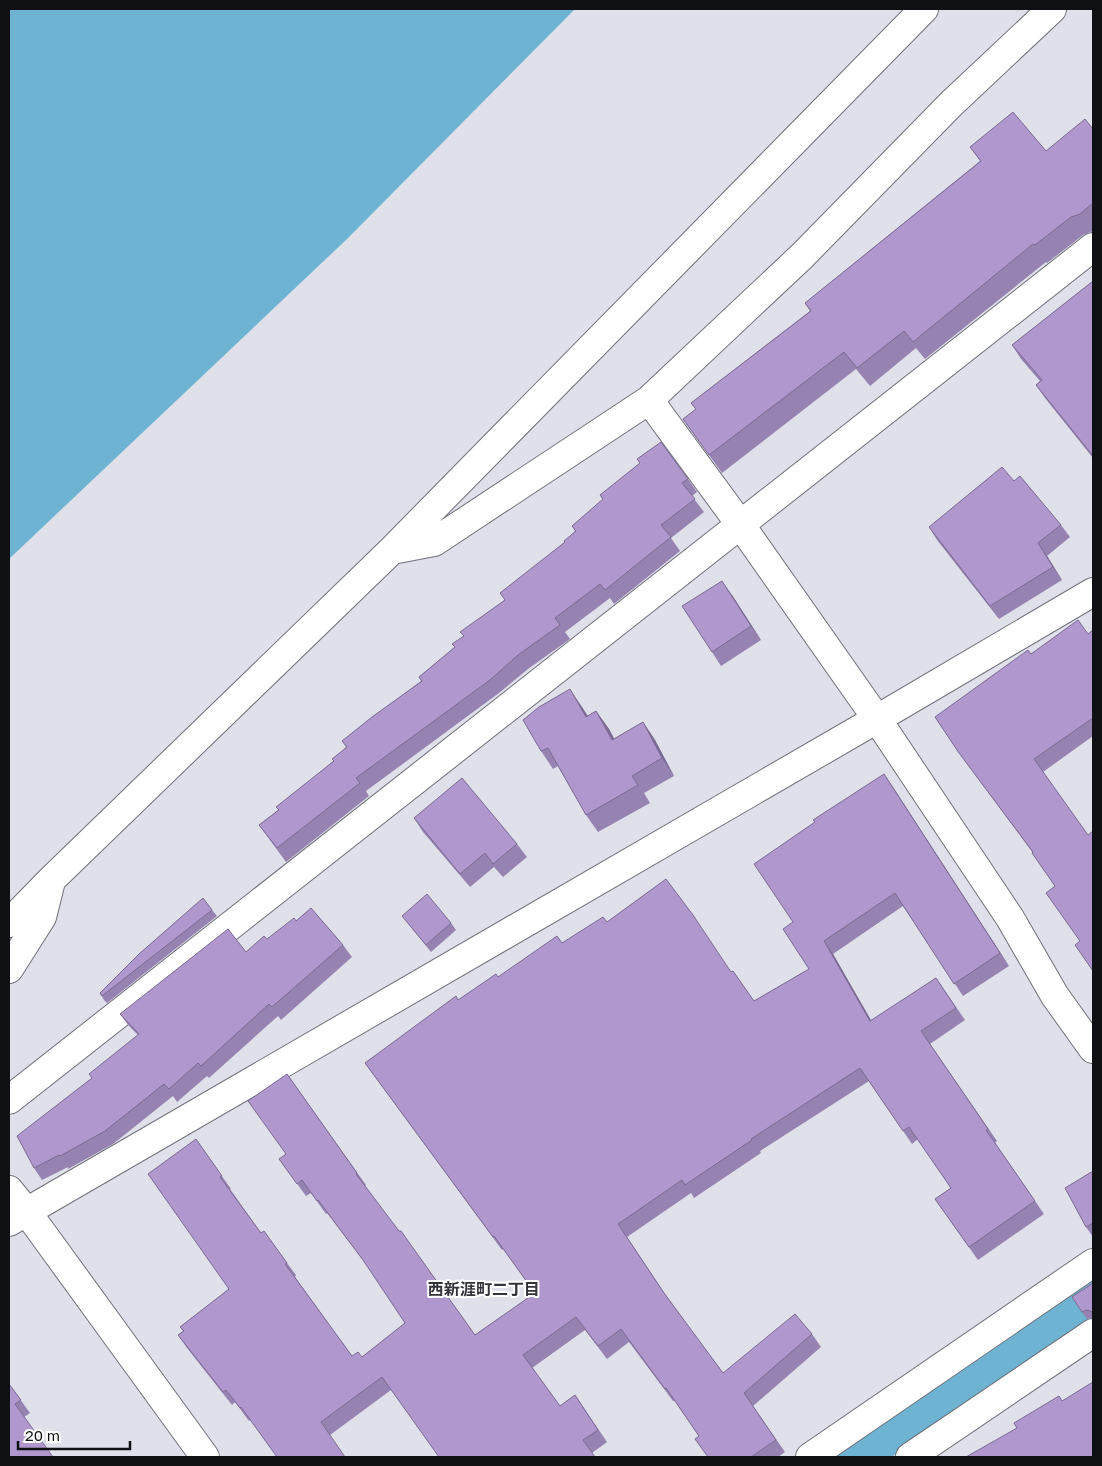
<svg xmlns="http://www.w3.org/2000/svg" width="1102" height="1466" font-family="'Golos Text','Noto Sans JP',sans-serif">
<rect width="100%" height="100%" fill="#dfe0ea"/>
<path fill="#6eb4d2" d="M9 9H575L347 239 9 559Z"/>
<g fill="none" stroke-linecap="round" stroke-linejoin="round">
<path stroke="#6eb4d2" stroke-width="40" d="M856 1457 1093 1295"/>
<defs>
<path id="minor" d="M649 400 740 524 877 719 1010 918 1055 996 1093 1049
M392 550 434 542 649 400 802 256 951 104 1052 9
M9 923 51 880 392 550 924 9
M9 969 42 917 51 881
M9 1100 1093 247
M9 1190 27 1212 205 1457
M9 1222 877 719 1093 592
M810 1457 1093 1263
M910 1457 1093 1333"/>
</defs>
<use href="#minor" stroke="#6f7079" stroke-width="30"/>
<use href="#minor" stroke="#fff" stroke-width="28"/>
</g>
<path fill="#9783b2" d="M1093 129V231L1083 235 1047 263 1046 262 925 359 916 348 870 386 856 369 722 473 683 419 696 410 691 403 810 311 805 303 980 161 970 147 1046 151Z
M1093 281V458L1045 398 1036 385 1040 381 1021 359 1012 345Z
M688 479 697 492 692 496 704 512 671 538 680 551 614 604 610 598 565 632 570 639 528 669 499 693 366 791 369 796 286 862 259 825 278 810 333 761 346 747 342 741 421 681 419 677 455 647 463 636 505 600 565 542 575 531 572 526 603 500 600 495Z
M1014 481 1061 525 1070 537 1047 556 1062 580 999 619 937 540 929 527Z
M732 595 761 640 721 666 712 652Z
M1093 630V736L1043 772 1080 941 1055 886 1033 853 968 765 935 717 1031 654 1088 634Z
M582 707 588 716 596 711 609 729 614 739 643 722 655 740 674 776 644 793 650 803 598 832 586 815 558 766 553 769 541 751Z
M884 774 1009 966 963 996 903 906 833 954 871 1021 936 978 965 1020 930 1044 997 1141 995 1143 1044 1214 978 1260 935 1199 951 1188 918 1139 912 1144 869 1081 760 1151 761 1153 694 1198 691 1193 627 1237 669 1300 723 1373 812 1334 821 1347 753 1406 785 1452 778 1457H708L699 1436 675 1401H673L629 1342 607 1359 585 1330 532 1368 560 1406 575 1395 607 1442 592 1453 391 1390 330 1435 250 1420 249 1421 235 1402 232 1405 187 1348 178 1335 183 1331 180 1327 229 1289 196 1139 231 1189H230L261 1233 287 1263 296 1275 295 1277 352 1356 362 1357 405 1323 369 1268 327 1213 326 1214 311 1193 306 1196 279 1159 286 1154 287 1074 366 1185 365 1186 475 1335 535 1293 503 1249 502 1250 365 1063 459 1000 498 977 562 943 607 922 731 972 754 1001 809 969 793 922Z
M414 818 517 844 527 857 503 877 494 867 470 887 423 832Z
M212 910 217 916 107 1003 104 1000 100 993Z
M402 916 451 923 456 930 431 952Z
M296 921 343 945 352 957 281 1020 278 1016 209 1078 207 1076 177 1102 173 1096 113 1144 68 1169V1167L42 1180 34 1168 92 1078 138 1035 129 1026 120 1014 246 952Z
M1093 1171V1237L1086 1227Z
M1093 1283V1318L1087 1319 1082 1312Z
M9 1384 30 1413 24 1417 9 1457Z"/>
<path fill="#7b6a91" d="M1038 543 1047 556 1062 580 1053 567Z
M722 581 732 595 761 640 751 626Z
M570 689 582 707 598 734 586 717Z
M596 711 609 729 624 757 612 740Z
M643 722 655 740 674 776 662 758Z
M884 774 893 787 1009 966 1000 953Z
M824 941 833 954 879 1034 870 1021Z"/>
<path fill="#b098cf" stroke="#7b6a91" d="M1013 112 1046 151 1085 119 1093 129V203L1080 214 1071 217 1035 245 1033 244 913 342 904 331 857 368 844 352 709 455 683 419 696 409 691 403 811 311 805 303 981 161 970 147Z
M1093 281V456L1036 385 1042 380 1012 345Z
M661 442 688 479 682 483 695 499 661 525 671 537 605 590 600 584 555 618 560 625 518 655 490 680 356 778 360 783 277 848 259 825 279 810 276 807 334 761 332 759 347 747 342 741 372 717 422 681 419 677 455 647 452 644 464 636 460 632 505 600 500 593 565 542 564 541 576 531 572 526 603 499 600 495 640 463 637 459Z
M1002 467 1014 481 1020 476 1061 525 1038 543 1053 567 990 606 929 527Z
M722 581 751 626 712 652 682 606Z
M1078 620 1088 634 1093 630V718L1034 759 1088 835 1093 831V971L1075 945 1080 941 1046 893 1055 886 1032 853 1033 852 959 753 935 717 1028 650 1031 654Z
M570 689 586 717 596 711 612 740 643 722 662 758 632 776 638 785 586 815 548 748 541 751 523 720 539 707Z
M884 774 1000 953 954 984 895 893 824 941 870 1021 936 978 956 1008 921 1031 988 1129 986 1130 1035 1201 969 1247 935 1199 951 1188 909 1127 903 1131 860 1068 751 1139 752 1140 685 1185 682 1180 618 1224 664 1293 723 1373 795 1314 812 1334 744 1393 776 1440 751 1457H708L695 1439 699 1436 666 1388 665 1389 621 1329 598 1346 576 1317 523 1355 560 1406 575 1395 598 1430 583 1440 595 1457H439L382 1377 321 1422 345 1457H277L241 1407 240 1408 226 1390 223 1392 178 1335 184 1331 180 1327 229 1289 148 1174 196 1139 222 1176 220 1177 261 1233 264 1231 287 1263 285 1264 352 1356 358 1352 362 1357 405 1323 363 1260 318 1200 317 1201 302 1180 297 1184 279 1159 286 1154 248 1101 287 1074 357 1173 356 1174 399 1231H401L475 1335 535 1293 494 1236 493 1237 365 1063 456 996 458 1000 496 974 498 977 557 936 562 943 603 917 607 922 666 879 693 915 731 972 733 971 754 1001 809 969 783 929 793 922 754 864 815 822 813 820Z
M462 778 517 844 493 864 485 853 460 874 414 818Z
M427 894 451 923 426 945 402 916Z
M203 898 212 910 102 996 100 993 139 954Z
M311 908 343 945 272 1007 269 1004 201 1066 198 1063 169 1089 164 1084 105 1131 60 1156 59 1155 34 1168 17 1136 92 1078 89 1074 139 1034 120 1014 228 929 246 952 264 936 267 939 294 918 296 921Z
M1093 1171V1223L1086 1227 1065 1188Z
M1093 1283V1312L1087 1310 1082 1312 1072 1297Z
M1093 1382V1457H966L1017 1428 1014 1423 1059 1396 1062 1401Z
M9 1384 21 1400 15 1404 53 1457H9Z"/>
<g text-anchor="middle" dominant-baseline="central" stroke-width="4" stroke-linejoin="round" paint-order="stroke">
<g font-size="16" font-weight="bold" fill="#33333b" stroke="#fff">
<text x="484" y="1289">西新涯町二丁目</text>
</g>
</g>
<rect width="1102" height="1466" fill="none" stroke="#0f1013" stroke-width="20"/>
<path d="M18 1441v8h112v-8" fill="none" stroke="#0f1013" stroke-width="2.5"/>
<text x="25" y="1441" font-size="15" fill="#0f1013" stroke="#ffffff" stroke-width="4" paint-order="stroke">20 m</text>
</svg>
